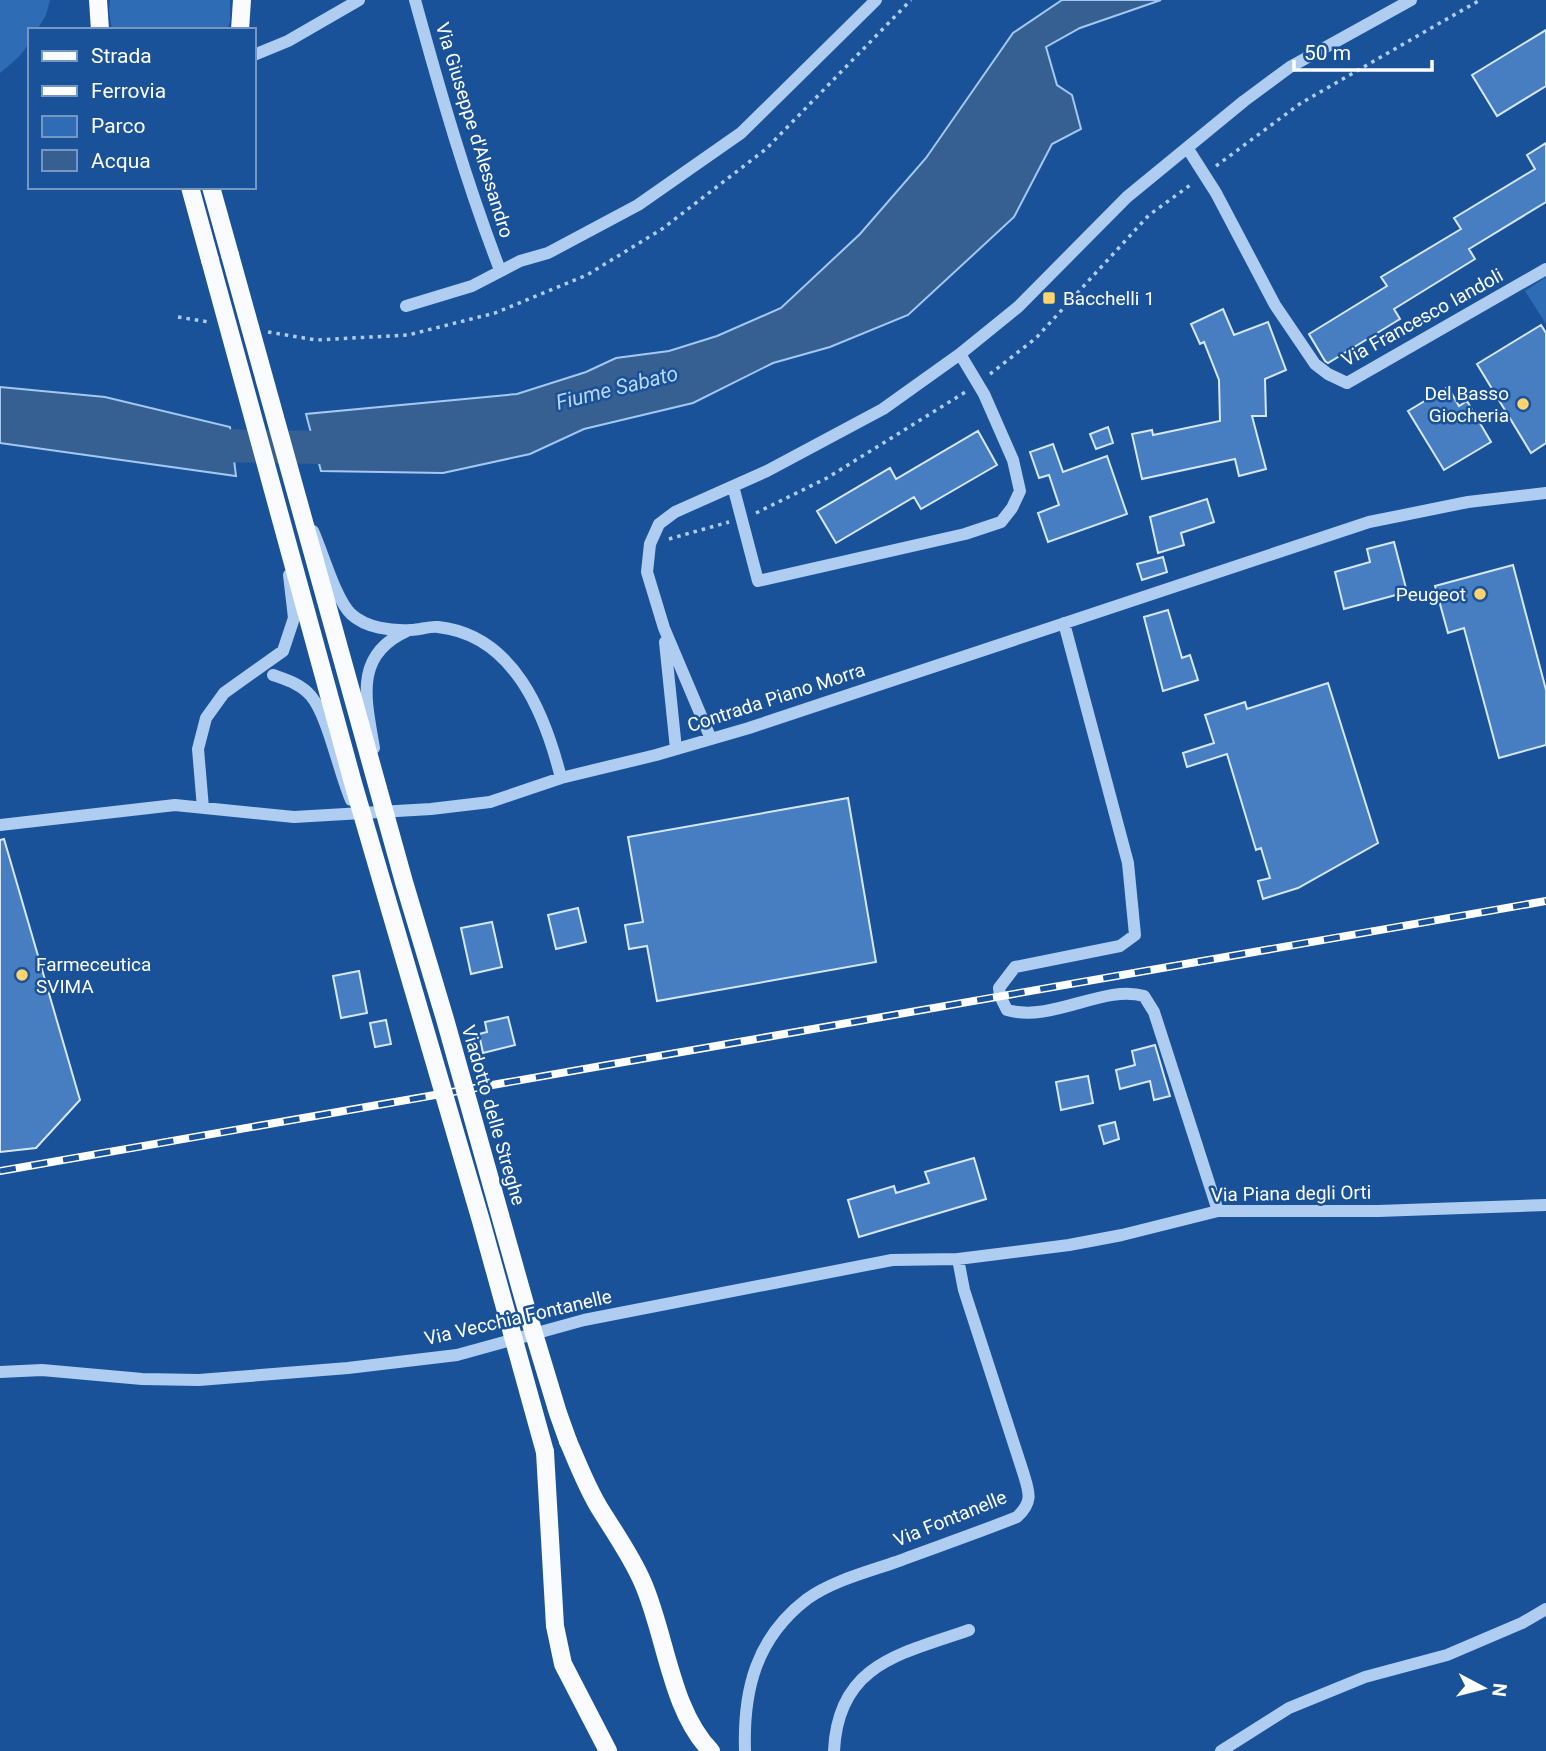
<svg xmlns="http://www.w3.org/2000/svg" width="1546" height="1751" font-family="Roboto,sans-serif">
<style>
.green{fill:#2e6cb6}
.water{fill:#365f92;stroke:#a2c8f3;stroke-width:2}
.lines{fill:none;stroke-linecap:round;stroke-linejoin:round}
.river{stroke:#365f92;stroke-width:33}
.building{fill:#477ec1;stroke:#d6e7fc;stroke-width:2}
.path{stroke:#afcdf1;stroke-width:3.5;stroke-dasharray:3.5 5;stroke-linecap:butt}
.minor{stroke:#afcdf1;stroke-width:12}
.major{stroke:#f9fbff;stroke-width:18}
.rail-casing{stroke:#fff;stroke-width:8}
.rail{stroke:#1a5299;stroke-width:5;stroke-dasharray:16;stroke-linecap:butt}
.minor-bridge{stroke:#afcdf1;stroke-width:12}
.major-bridge{stroke:#f9fbff;stroke-width:18}
.poi-dot{fill:#ffd46f;stroke:#1a5299;stroke-width:2.5}
.labels{text-anchor:middle;stroke-width:5;stroke-linejoin:round;paint-order:stroke}
.street-label{font-size:19px;fill:#fff;stroke:#1a5299}
.poi-label{font-size:19px;fill:#fff;stroke:#1a5299;text-anchor:start}
.water-label{font-size:21px;font-style:italic;fill:#bbd7f7;stroke:#1a5299}
</style>
<rect width="100%" height="100%" fill="#1a5299"/>
<path class="green" d="M0,0h50l-4,15 -9,15h-7c0,22 -14,29 -30,43z
M110,0h120v21l-3,9h-115l-3,-19z
M1546,277v47l-21,-33z"/>
<path class="water" d="M1062,0h99l-81,28 -34,19 11,38 15,10 9,34 -29,15 -38,73 -106,98 -78,32 -57,16 -80,40 -109,26 -54,25 -87,19 -122,-2 -15,-57 211,-20 69,-22 30,-14 53,-7 48,-15 64,-28 79,-74 66,-76 87,-125z
M0,387l105,10 125,30 6,49 -236,-33z"/>
<g class="lines">
<path class="river" d="M188,445l159,3 11,-3"/>
</g>
<path class="building" d="M1546,30v56l-49,30 -25,-41z
M1546,143v59l-77,47 6,10 -81,50 6,10 -72,44 -3,-2 -16,-27 78,-48 -6,-9 80,-48 -7,-11 81,-49 -8,-14z
M1223,309l11,26 34,-13 18,48 -21,9 1,37h-14l14,53 -27,7 -4,-17 -93,20 -10,-45 20,-4 1,5 67,-14 -1,-41 -15,-38 -4,2 -9,-20z
M1541,325l5,8v110l-15,10 -54,-89z
M1448,387l11,19 8,-5 24,41 -47,28 -36,-59z
M1108,427l5,16 -17,6 -6,-15z
M978,431l19,34 -76,44 -7,-12 -78,46 -19,-32 73,-43 6,11z
M1053,444l10,28 44,-16 20,58 -79,28 -10,-29 21,-8 -10,-30 -10,3 -9,-26z
M1207,499l7,23 -33,11 3,12 -26,8 -8,-36z
M1394,542l13,50 -63,17 -9,-37 35,-10 -3,-13z
M1163,557l4,15 -25,8 -5,-16z
M1513,565l33,125v55l-47,13 -35,-130 -16,5 -13,-47z
M1168,610l14,48 8,-3 8,25 -35,11 -19,-74z
M1328,683l50,160 -80,45 -35,11 -5,-18 12,-3 -9,-30 -5,2 -29,-96 -40,13 -4,-14 31,-10 -9,-28 40,-13 2,7z
M848,798l28,164 -219,39 -10,-55 -18,3 -4,-24 18,-3 -15,-85z
M4,839l76,261 -44,48 -36,4v-312z
M578,908l8,34 -30,7 -8,-34z
M492,922l10,45 -31,7 -10,-46z
M359,971l8,42 -26,5 -8,-42z
M508,1017l7,28 -32,8 -4,-19 8,-2 -2,-10z
M386,1020l5,24 -16,3 -5,-24z
M1155,1045l15,51 -16,4 -4,-19 -30,8 -4,-19 19,-5 -3,-14z
M1088,1076l5,27 -32,7 -5,-28z
M1115,1122l4,17 -15,5 -5,-18z
M974,1158l12,41 -127,38 -11,-37 46,-14 2,7 33,-10 -4,-11z"/>
<g class="lines">
<path class="path" d="M1216,166l85,-63 179,-103
M178,317l31,5
M268,332l48,8 92,-5 87,-22 92,-38 75,-46 104,-80 145,-149
M990,374l46,-36 113,-123 44,-32
M756,513l71,-35 140,-87
M669,539l60,-17"/>
<path class="minor" d="M415,0c25,91 51,182 85,270
M254,55l34,-14 71,-41
M1188,149l28,44 59,112 40,59 13,10 19,9 199,-114
M406,306l66,-20 48,-25 28,-8 90,-48 103,-72 135,-133
M733,486l25,95 207,-47 36,-12 11,-14 8,-17 -7,-31 -29,-66 -24,-40
M313,531c10,22 22,67 38,83 15,14 40,17 60,16 9,0 18,-4 27,-3 76,8 107,87 123,151
M1064,623l64,240 7,72 -15,11 -105,21 -16,21 1,8 7,14c45,13 97,-26 137,-14l10,16 64,199
M665,642l11,107
M711,739l-47,-111 -17,-56 3,-28 9,-20 16,-12 92,-41 116,-62 77,-55 58,-47 109,-110 117,-96 46,-34 121,-67
M374,748c-8,-48 -21,-93 33,-117
M203,808l-5,-59 8,-31 18,-25 59,-42 11,-33 -5,-43
M0,825l175,-20 119,12 137,-8 59,-7 71,-24 95,-23 93,-27 620,-206 99,-20 78,-9
M0,1372l42,-2 100,9 57,1 149,-12 109,-13 127,-35 308,-60 66,-1 111,-14 53,-10 96,-24h160l168,-6
M745,1751c-2,-61 11,-113 62,-152 25,-18 60,-27 89,-37 40,-15 81,-29 121,-45 17,-16 12,-25 6,-45l-59,-182 -6,-31
M834,1751c4,-87 66,-97 135,-121
M1221,1751l68,-43 76,-31 82,-22 75,-32 24,-14"/>
<path class="major" d="M98,0l2,30
M240,30l2,-30
M190,187l20,73
M211,187l19,68
M568,1441c10,23 19,47 32,68 15,24 32,48 43,74 23,53 28,128 68,168
M545,1452l10,174 8,38 45,87"/>
<g class="rail-casing">
<path id="rail" d="M0,1171l1546,-270"/>
</g>
<use href="#rail" class="rail"/>
<path class="minor-bridge" d="M273,675c14,5 28,9 38,21 17,20 28,77 40,104"/>
<path class="major-bridge" d="M230,255l174,627 41,137 80,285 33,109 10,28
M210,260l143,523 128,438 64,231"/>
</g>
<g class="poi-dot">
<rect x="1042" y="291" width="14" height="14" rx="3.5"/>
<circle cx="1523" cy="404" r="7"/>
<circle cx="1480" cy="594" r="7"/>
<circle cx="22" cy="975" r="7"/>
</g>
<g class="labels">
<g class="street-label">
<text transform="translate(475 130) rotate(73)" y="7">Via Giuseppe d'Alessandro</text>
<text transform="translate(1422 317) rotate(-29)" y="7">Via Francesco Iandoli</text>
<text transform="translate(776 697) rotate(-18)" y="7">Contrada Piano Morra</text>
<text transform="translate(494 1115) rotate(74)" y="7">Viadotto delle Streghe</text>
<text transform="translate(1291 1193) rotate(-1)" y="7">Via Piana degli Orti</text>
<text transform="translate(518 1317) rotate(-13)" y="7">Via Vecchia Fontanelle</text>
<text transform="translate(950 1518) rotate(-22)" y="7">Via Fontanelle</text>
</g>
<g class="poi-label">
<text x="1063" y="305">Bacchelli 1</text>
<text x="1509" y="400" text-anchor="end">Del Basso<tspan x="1509" dy="22">Giocheria</tspan></text>
<text x="1466" y="601" text-anchor="end">Peugeot</text>
<text x="36" y="971">Farmeceutica<tspan x="36" dy="22">SVIMA</tspan></text>
</g>
<g class="water-label">
<text transform="translate(617 388) rotate(-14)" y="7">Fiume Sabato</text>
</g>
</g>
<rect x="28" y="28" width="228" height="161" fill="#1a5299" stroke="#7697c2" stroke-width="2"/>
<rect x="42" y="51" width="35" height="10" fill="#f9fbff" stroke="#7697c2" stroke-width="2"/>
<text x="91" y="63" font-size="21" fill="#ffffff">Strada</text>
<rect x="42" y="86" width="35" height="10" fill="#ffffff" stroke="#7697c2" stroke-width="2"/>
<text x="91" y="98" font-size="21" fill="#ffffff">Ferrovia</text>
<rect x="42" y="116" width="35" height="21" fill="#2e6cb6" stroke="#7697c2" stroke-width="2"/>
<text x="91" y="133" font-size="21" fill="#ffffff">Parco</text>
<rect x="42" y="150" width="35" height="21" fill="#365f92" stroke="#7697c2" stroke-width="2"/>
<text x="91" y="168" font-size="21" fill="#ffffff">Acqua</text>
<g transform="translate(1483 1688) rotate(97)" stroke="#1a5299" stroke-width="5" paint-order="stroke">
<path d="M0-5L12 26L0 18L-12 26Z" fill="#ffffff"/>
<text y="-10" font-size="19" font-weight="bold" text-anchor="middle" fill="#ffffff">N</text>
</g>
<path d="M1294 60v10h138v-10" fill="none" stroke="#ffffff" stroke-width="3.5"/>
<text x="1304" y="60" font-size="21" fill="#ffffff" stroke="#1a5299" stroke-width="5" paint-order="stroke">50 m</text>
</svg>
